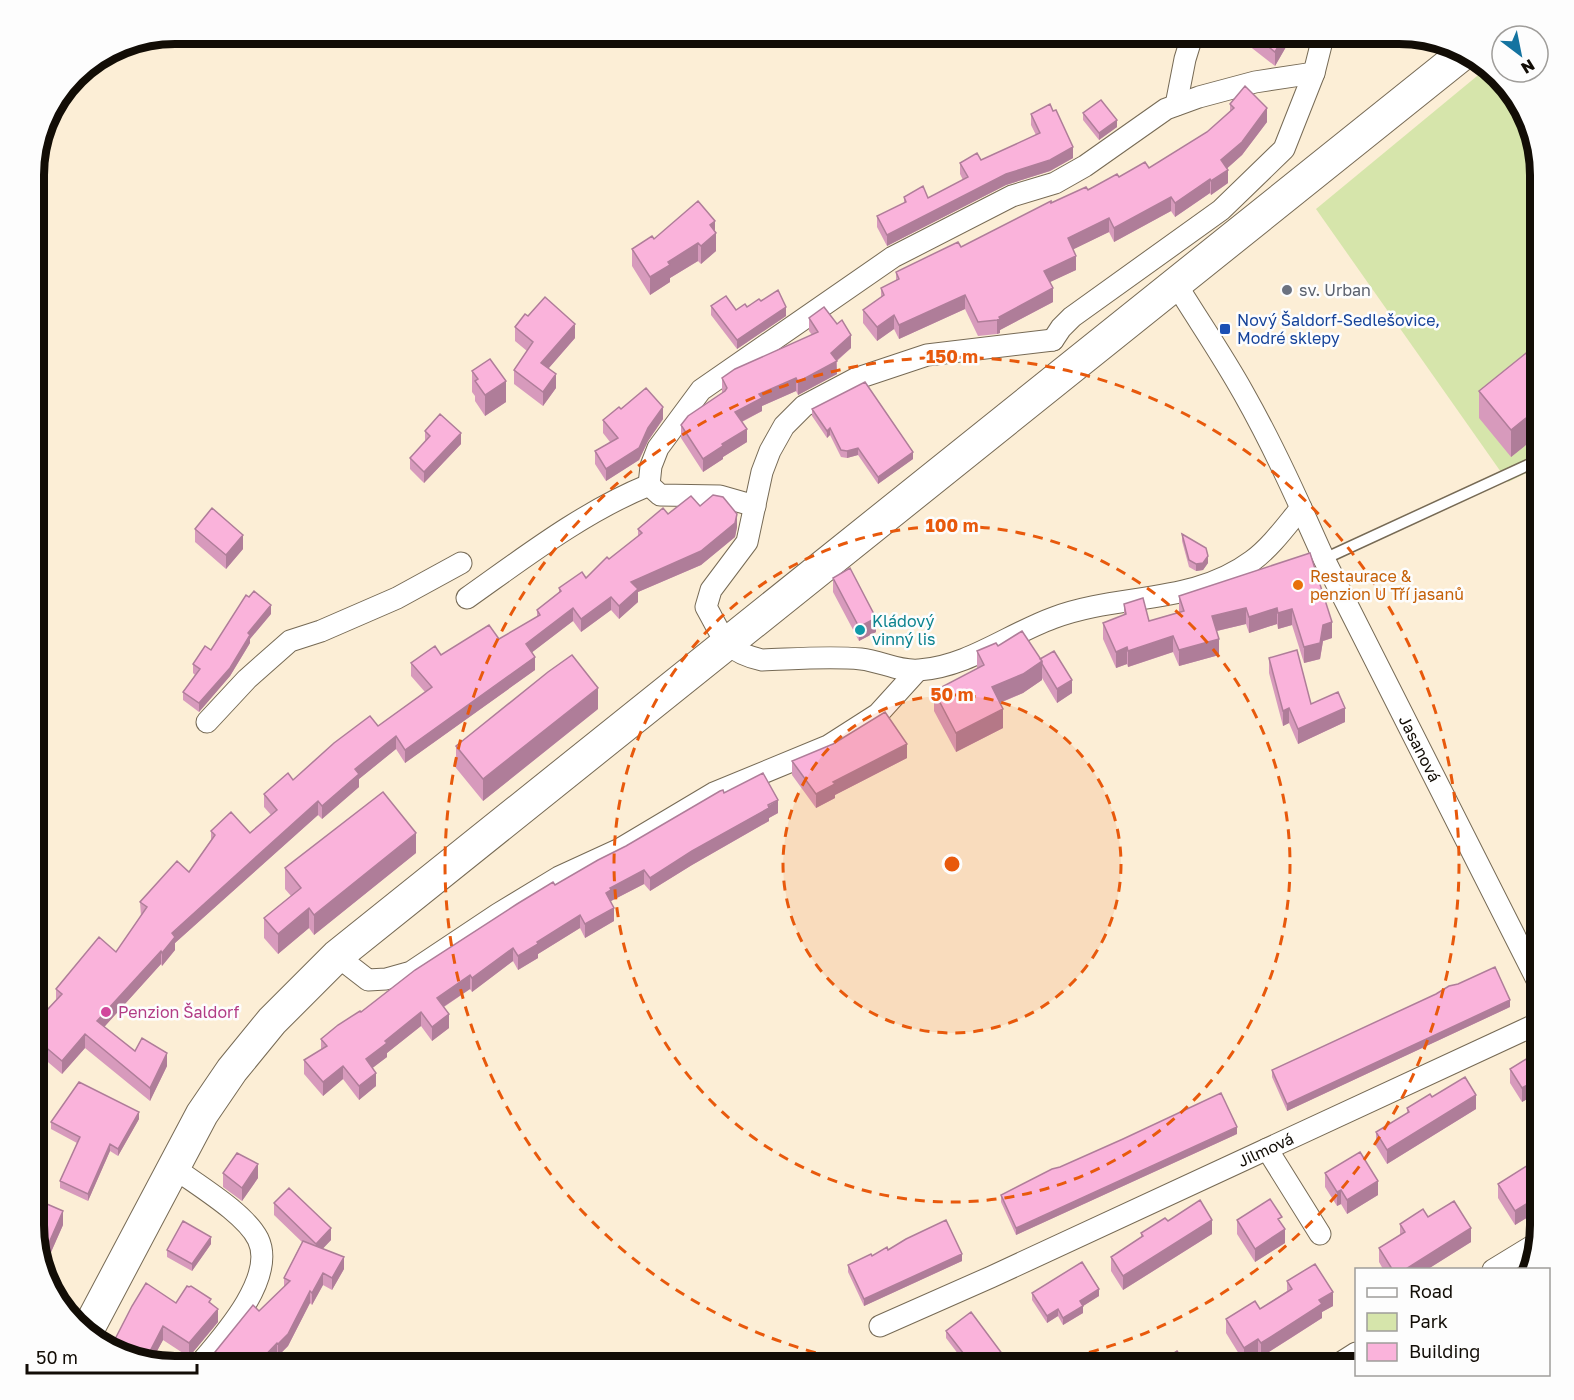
<svg xmlns="http://www.w3.org/2000/svg" width="1574" height="1400" font-family="'Golos Text',sans-serif">
<style>
.green{fill:#d6e5ab}
.lines{fill:none;stroke-linecap:round;stroke-linejoin:round}
.lane-casing{stroke:#766a55;stroke-width:13}
.street-casing{stroke:#766a55;stroke-width:23}
.secondary-casing{stroke:#766a55;stroke-width:34}
.lane{stroke:#fff;stroke-width:10}
.street{stroke:#fff;stroke-width:21}
.secondary{stroke:#fff;stroke-width:32}
.wall{fill:#d79abc}
.shaded-wall{fill:#af7d99}
.building{fill:#fab3db;stroke:#af7d99;stroke-width:1.5}
.ring{fill:none;stroke:#e8590c;stroke-width:3;stroke-dasharray:10 8}
.worship-dot{fill:#6b7280;stroke:#fdfdfd;stroke-width:2}
.transit-dot{fill:#1a4fb4;stroke:#fdfdfd;stroke-width:2}
.food-dot{fill:#e8710a;stroke:#fdfdfd;stroke-width:2}
.culture-dot{fill:#0f9aa8;stroke:#fdfdfd;stroke-width:2}
.hotel-dot{fill:#d1479c;stroke:#fdfdfd;stroke-width:2}
.labels{text-anchor:middle;stroke-width:5;stroke-linejoin:round;paint-order:stroke}
.worship-label{font-size:16px;fill:#5b616d;stroke:#fdfdfd;text-anchor:start}
.transit-label{font-size:16px;fill:#164399;stroke:#fdfdfd;text-anchor:start}
.food-label{font-size:16px;fill:#c56008;stroke:#fdfdfd;text-anchor:start}
.culture-label{font-size:16px;fill:#0d838f;stroke:#fdfdfd;text-anchor:start}
.street-label{font-size:16px;fill:#120d06;stroke:#fdfdfd}
.hotel-label{font-size:16px;fill:#b23c85;stroke:#fdfdfd;text-anchor:start}
.rim{fill:none;stroke:#120d06;stroke-width:8}
.centre{fill:#e8590c;stroke:#fdfdfd;stroke-width:3}
.ring-label{font-size:18px;text-anchor:middle;font-weight:bold;fill:#e8590c;stroke:#fdfdfd;stroke-width:5;stroke-linejoin:round;paint-order:stroke}
</style>
<rect width="100%" height="100%" fill="#fceed6"/>
<path class="green" d="M1488,67l11,7 31,46 11,55v291l-33,16 -192,-273z"/>
<g class="lines">
<g class="lane-casing">
<path id="lane" d="M1324,559l217,-100"/>
</g>
<g class="street-casing">
<g id="street">
<path d="M1176,105l9,-46 8,-26"/>
<path id="s1" d="M1176,284c22,36 47,72 68,110 30,53 55,109 80,165l217,429"/>
<path d="M1053,340l-126,15 -72,24 -51,27 -20,20 -14,25 -8,21 -15,70 -36,48 -5,17c17,30 19,45 56,53 32,-1 67,-4 99,-1 20,2 38,13 58,11 48,-3 90,-36 134,-52 66,-25 140,-13 199,-57 19,-14 34,-35 49,-53"/>
<path d="M1053,340l8,-12 11,-11 149,-107 63,-61 30,-76 10,-40"/>
<path d="M755,506l-35,-10 -60,-1 -11,-10 2,-19 7,-18 43,-58 192,-133 119,-61 43,-13 30,-17 81,-57 33,-12 56,-15 59,-9"/>
<path d="M467,598c58,-41 116,-86 182,-113"/>
<path d="M207,722l40,-43 43,-38 31,-10 76,-33 64,-35"/>
<path d="M337,956l31,24 18,-1 25,-7 87,-58 61,-37 61,-28 94,-56 114,-47 50,-32 39,-43"/>
<path d="M1267,1149l53,85"/>
<path d="M173,1167c24,18 72,46 85,72 19,39 -37,100 -61,128"/>
<path d="M1493,1270l46,-28"/>
<path id="s2" d="M880,1326l111,-49 550,-255"/>
<path d="M1334,1367l22,-14"/>
</g>
</g>
<g class="secondary-casing">
<path id="secondary" d="M86,1333l116,-219 30,-44 40,-49 65,-65 1128,-904"/>
</g>
<use href="#lane" class="lane"/>
<use href="#street" class="street"/>
<use href="#secondary" class="secondary"/>
</g>
<path class="wall" d="M1248,33h46l-19,33 -27,-21z
M1230,104l37,18 -25,33 -15,13 1,15 -17,12 -1,-2 -35,24 -4,-6 -57,31 -5,-10 -36,17 3,21 -27,12 4,20 -53,28v3l-3,1 -19,2 -13,-27 -66,30 -5,-10 -17,12 -14,-18v-13l18,-13v-9l15,-7v-9l65,-25 90,-44 68,-26 30,-9 58,-36 23,-21z
M1083,113l34,14 -18,13 -16,-20z
M1031,114l42,44 -23,13 -44,14 -119,61 -10,-19v-11l27,-13v-6l24,1 35,-18 -3,-6v-11l21,-3 55,-25 -5,-10z
M715,231l1,20 -15,13 -3,-3 -28,17v4l-20,13 -18,-29v-17l22,-10z
M761,301l25,15 -49,33 -26,-34v-9l25,4z
M528,316l47,22 -27,31 8,19 -13,18 -29,-22v-14l13,-19 -12,-10v-14z
M809,318l42,30 -14,13v13l-39,21 -2,-4 -34,15v5l-20,11 5,20 -24,15v2l-20,13 -22,-34v-13l41,-32v-15l90,-43 -3,-4z
M1541,341v92l-30,24 -32,-39v-27z
M472,371l34,31 -21,14 -10,-15v-5l-3,-4z
M621,409l42,10 -15,22 -9,19 -33,21 -11,-17v-13l15,-9 -7,-9v-13z
M812,409l101,50 -35,25 -20,-29 -11,3 -6,-1 -11,-22 -3,3 -15,-22z
M425,431l36,13 -37,39 -14,-14v-11l15,-16z
M700,506l37,21 -2,10 -34,28 -63,27v10l-19,17 -8,-9 -30,22 -8,-11 -41,31 3,18 -130,93 -9,-14 -37,30v8l-37,32 -4,-4 -143,128v7l-13,16 -1,-2 -57,63 31,24 32,15 -17,35 -65,-53 -23,26 -20,-17 -9,13v-45l23,-25v-11l60,-37 25,-36 -1,-14 49,-30 22,-32v-9l39,2 21,-18 -7,-8v-13l29,-14 85,-54 47,-34 -14,-16v-13l88,-24 38,-22v-7l22,-18v-4l27,-10 52,-42v-7l30,-15z
M195,529l48,20 -17,20 -31,-27z
M1182,534l26,29 -5,7 -7,1 -7,-4 -7,-26z
M1310,553l22,85 -9,3 -3,18 -16,4 -12,-38 -14,4 -1,-5 -28,9 -3,-9 -29,7 2,24 -40,11 -6,-14 -45,15 -1,-3 -11,4 -13,-29v-16l21,-8v-11l25,17 30,-9v-16z
M833,578l43,54 -17,9 -26,-49z
M271,614l-21,25v4l-20,33 -31,36 -16,-12v-8l12,-17 -2,-2v-9z
M998,646l42,13 32,34 -15,10 -15,-25v2l-19,13 -23,10 3,25 -47,24 -22,-41v-20l43,-22v-18z
M1269,658l42,46 34,18 -47,22 -9,-21 -6,3 -14,-53z
M598,709l-115,92 -27,-33v-22z
M907,758l-72,37v3l-19,10 -24,-33v-14z
M724,793l54,20 -9,5v3l-77,44 -42,26 -6,-7 -33,17 3,20 -29,17 -5,-10 -42,26v4l-20,12 -5,-9 -41,31 -2,-3 -26,18 5,21 -17,13 -11,-15 -34,27v4l-15,11 4,18 -17,14 -16,-21 -20,17 -19,-22v-14l17,-10v-11l40,-27 194,-127z
M416,853l-102,82 -5,-7 -31,26 -14,-16v-20l27,-22 -6,-7v-21z
M1510,1007l-223,104 -15,-34v-7z
M1541,1050v54l-6,4 -6,-10 -7,4 -12,-19v-14z
M1432,1097l44,12 -89,55 -11,-18v-14l31,-19v-5z
M139,1119l-21,37 -8,-5 -22,50 -28,-13v-7l17,-38 -26,-14v-7z
M1237,1134l-221,101 -15,-33v-7z
M1541,1157v52l-26,16 -17,-27v-14z
M223,1173l35,5 -16,23 -19,-14z
M1325,1173l53,22 -31,19 -6,-10 -4,2 -12,-19z
M274,1203l57,37 -9,9 22,20 -12,21 -9,-5 -11,20 -2,-2 -22,43 -10,10 -1,-1 -12,12h-58v-5l77,-75v-9l18,-36 -28,-27z
M1428,1217l43,25 -43,27h-45l-4,-7v-14l21,-13v-11z
M1237,1220l45,4 3,19 -30,19 -18,-28z
M1168,1221l44,13 -89,56 -12,-19v-14l30,-20v-4z
M63,1225l-19,43 -2,-1 -9,-33z
M211,1244l-19,27 -25,-14v-7z
M888,1250l74,11 -98,45 -16,-34v-7z
M1287,1281l46,25 -11,6v6l-31,20 -30,19 -3,-4 -14,9 -18,-29v-14l34,-10 27,-18z
M1032,1293l67,3 -16,10v7l-20,12 -5,-9 -11,7 -15,-23z
M176,1303h35l7,19 -29,35 -26,-17 -12,22 -31,-6z
M946,1331l66,36h-44l-22,-29z"/>
<path class="shaded-wall" d="M1286,33h8l-19,33v-14z
M1267,108v14l-25,33 -21,19v-14z
M1117,120v7l-18,13v-7z
M1073,147v11l-23,13 -44,14 -119,61v-11l119,-61z
M1228,170v13l-17,12v-14z
M1210,179v14l-35,24v-14z
M1171,197v14l-57,31v-14z
M1109,218v14l-41,20v-14z
M715,221v13l1,-1v18l-15,13v-18l9,-21z
M698,243v18l-28,17v4l-20,13v-18l18,-15z
M1076,256v14l-32,15v-14z
M1053,288v14l-53,28v3l-3,1v-14l2,-3z
M965,295v14l-66,30v-14z
M786,307v9l-49,33v-9z
M894,315v14l-17,12v-14z
M575,324v14l-34,39v-14z
M851,335v13l-15,13 1,13 -39,21v-13z
M556,374v14l-13,18v-14z
M796,378v13l-34,15v5l-27,14v-13l24,-18z
M506,381v21l-21,14v-21z
M1541,406v27l-30,24v-27z
M663,407v12l-15,22 -9,19 -33,21v-12l42,-41z
M830,428v7l-3,3v-7z
M747,429v13l-24,15v2l-20,13v-13l19,-15z
M461,433v11l-37,39v-11z
M858,448v7l-11,3v-7z
M913,452v7l-35,25v-7z
M737,514v13l-2,10 -34,28 -63,27v10l-19,17v-13l12,-24z
M243,535v14l-17,20v-14z
M1208,556v7l-5,7 -7,1v-7z
M611,597v13l-30,22v-13z
M271,605v9l-21,25v4l-20,33 -31,36v-9l49,-70z
M573,608v13l-47,36v-13z
M1246,608v16l-34,8v-16z
M1277,608v16l-28,9v-16z
M1292,609v16l-14,4v-16z
M876,618v14l-17,9v-14z
M1332,622v16l-9,3 -3,18 -16,4v-16l19,-22z
M1173,636v16l-45,15v-16z
M1219,639v16l-40,11v-16z
M1127,647v17l-11,4v-16z
M535,657v13l-130,93v-13z
M1042,661v19l-19,13 -31,13v-19z
M1072,680v13l-15,10v-14z
M598,688v21l-115,92v-22z
M1289,708v15l-6,3v-15z
M1345,708v14l-47,22v-15z
M1003,709v19l-47,24v-19z
M396,736v13l-37,30v8l-37,32v-13l33,-37z
M907,744v14l-72,37v3l-19,10v-14l17,-12z
M778,800v13l-9,5v3l-77,44 -42,26v-13l42,-27z
M318,801v14l-143,128v7l-13,16v-13l10,-20z
M416,833v20l-102,82v-20z
M644,870v14l-33,17v3l-5,-11 4,-5z
M309,908v20l-31,26v-20z
M614,908v13l-29,17v-14z
M580,915v13l-42,26v4l-20,12v-14l19,-14z
M513,948v13l-41,31v-14z
M161,951v13l-64,71v-14z
M470,975v14l-33,22v-13z
M1510,1000v7l-223,104v-7z
M421,1012v14l-34,27v4l-21,16v-14l19,-18z
M449,1014v14l-17,13v-14z
M85,1034v14l-23,26v-13z
M42,1044v13l-9,13v-13z
M167,1053v13l-17,35v-13z
M343,1066v13l-20,17v-14z
M376,1073v13l-17,14v-14z
M1529,1084v14l-7,4v-14z
M1541,1091v13l-6,4v-14z
M1476,1095v14l-89,55v-14z
M139,1112v7l-21,37v-7z
M1237,1127v7l-221,101v-7z
M110,1144v7l-22,50v-7z
M258,1164v14l-16,23v-13z
M1378,1181v14l-31,19v-14z
M1341,1190v14l-4,2v-14z
M1541,1195v14l-26,16v-14z
M63,1211v14l-19,43v-14z
M1212,1220v14l-89,56v-14z
M331,1228v12l-15,16v-12z
M1471,1228v14l-43,27h-22z
M1285,1229v14l-30,19v-13z
M211,1237v7l-19,27v-7z
M962,1254v7l-98,45v-7z
M344,1257v12l-12,21v-12z
M323,1273v12l-11,20v-12z
M1099,1289v7l-19,12v-7z
M310,1291v12l-22,43 -10,10v-12z
M1333,1292v14l-11,6v6l-61,39v-14l58,-43z
M1083,1306v7l-20,12v-7z
M218,1309v13l-29,35v-14z
M1058,1309v7l-11,7v-7z
M163,1326v14l-12,22 -6,-1z
M1258,1339v14l-14,9v-14z
M277,1343v12l-12,12h-11z"/>
<path class="building" d="M1251,33h35l-11,19z
M1245,86l22,22 -25,34 -21,18 7,10 -17,11 -1,-2 -35,24 -4,-6 -57,31 -5,-10 -41,20 8,18 -32,15 9,17 -54,29 1,2 -3,1 -19,2 -13,-27 -66,30 -5,-10 -17,12 -14,-17 21,-15 -3,-7 18,-9 -3,-7 62,-30 3,5 90,-46v2l35,-16 2,3 29,-16 2,3 26,-15 4,6 58,-36 27,-24 -4,-4z
M1101,100l16,20 -18,13 -16,-20z
M1050,104l3,7 3,-1 17,37 -23,13 -44,14 -119,61 -10,-19 29,-14 -2,-5 19,-11 5,12 40,-21 -8,-14 17,-10 4,7 59,-27 -9,-19z
M698,201l17,20 -5,4 6,8 -15,13 -3,-3 -30,19 2,3 -20,12 -18,-28 20,-13 2,3z
M778,290l8,17 -49,33 -26,-34 15,-10 10,14 9,-6 2,3 12,-8 2,2z
M545,297l30,27 -34,39 15,11 -13,18 -29,-22 19,-28 -18,-15 10,-13 3,2z
M824,307l13,17 5,-4 9,15 -20,18 6,8 -39,21 -2,-4 -37,16 3,4 -27,14 12,17 -25,15 1,2 -20,13 -22,-34 7,-9 37,-25 2,-3 -5,-10 13,-9 83,-37 -9,-14z
M1541,341v65l-30,24 -32,-39z
M490,359l16,22 -21,14 -10,-14 3,-2 -6,-8z
M865,382l48,70 -35,25 -20,-29 -11,3 -6,-1 -11,-22 -3,3 -15,-22z
M646,388l17,19 -15,21 -9,20 -33,21 -11,-18 23,-13 -15,-18 16,-13 2,2z
M440,414l21,19 -37,39 -14,-14 20,-22 -5,-5z
M713,495l10,2 14,17 -2,9 -34,28 -70,31 7,7 -19,17 -8,-9 -30,22 -8,-11 -47,36 9,13 -130,93 -9,-14 -41,33 4,5 -37,32 -4,-5 -146,132 3,4 -13,16 -1,-2 -64,70 38,30 7,-13 25,15 -17,35 -65,-54 -23,27 -20,-17 -9,13v-32l29,-31 -6,-5 43,-52 17,15 31,-45 -7,-5 37,-41 12,11 26,-37 -4,-4 20,-19 19,21 27,-23 -13,-16 24,-21 5,7 41,-37 36,-27 8,10 54,-39 -21,-24 24,-17 6,9 48,-30 10,14 41,-24 -3,-5 24,-19 -2,-3 23,-16 4,6 21,-21 2,2 33,-26 -4,-4 25,-21 5,6 23,-18 9,10z
M212,508l31,27 -17,20 -31,-26z
M1182,534l24,14 2,8 -5,7 -7,1 -7,-4z
M1310,553l22,69 -9,3 -3,18 -16,4 -12,-38 -14,4 -1,-5 -28,9 -3,-9 -34,8 7,23 -40,11 -6,-14 -45,15 -1,-4 -11,5 -13,-29 23,-9 -2,-10 19,-6 6,23 35,-10 -5,-15z
M850,568l26,50 -17,9 -26,-49z
M254,591l17,14 -23,28 2,2 -20,33 -31,35 -16,-11 17,-23 -7,-5 12,-18 6,4 35,-55 3,2z
M1022,631l20,30 -19,13 -31,13 11,22 -47,24 -22,-42 50,-26 -7,-14 19,-8 2,3z
M1297,650l14,54 27,-12 7,16 -47,21 -9,-21 -6,3 -14,-53z
M1054,651l18,29 -15,9 -15,-25v-3l-2,-2z
M572,655l26,33 -115,91 -27,-33 92,-74z
M885,712l22,32 -74,38 2,2 -19,10 -24,-33 41,-17z
M763,773l15,27 -10,5 1,3 -77,43 -42,27 -6,-8 -34,18 1,2 -5,3 8,15 -29,16 -5,-9 -43,27 1,2 -20,12 -5,-8 -41,30 -2,-3 -33,23 12,16 -17,13 -11,-15 -36,29 2,2 -21,16 10,14 -17,13 -16,-20 -20,16 -19,-22 23,-14 -6,-7 17,-14 22,-14 1,1 54,-42 102,-66 36,-22 2,3 43,-25 28,-14 94,-55 3,-1 1,3z
M383,792l33,41 -102,82 -5,-7 -31,26 -14,-16 37,-30 -16,-20z
M1495,967l15,33 -223,104 -15,-34 164,-76 13,-8 9,-2z
M1541,1050v41l-6,3 -6,-10 -7,4 -12,-19z
M1465,1077l11,18 -89,55 -11,-18 33,-20 -2,-4 23,-14 2,3z
M79,1082l60,30 -21,37 -8,-5 -22,50 -28,-13 20,-44 -29,-15z
M1221,1093l16,34 -221,101 -15,-33 51,-26 8,-2 63,-28z
M1360,1152l18,29 -31,19 -6,-10 -4,2 -12,-19z
M237,1153l21,11 -16,24 -19,-15z
M1541,1157v38l-26,16 -17,-27z
M289,1188l42,40 -15,16 -42,-41z
M33,1198l30,13 -19,43 -6,-2 -5,-18z
M1270,1199l12,18 -4,2 7,10 -30,20 -18,-29z
M1200,1200l12,20 -89,56 -12,-19 32,-21 -2,-3 24,-15 3,3z
M1454,1201l17,27 -65,41h-14l-13,-21 26,-16 -5,-8 23,-15 5,8z
M946,1220l16,34 -98,45 -16,-34 23,-11 1,2 15,-9 1,3 18,-11z
M183,1221l28,16 -19,27 -25,-14z
M303,1241l41,16 -12,21 -9,-5 -11,20 -2,-2 -22,43 -10,10 -1,-1 -23,24h-41l-6,-5 46,-57 6,6 31,-30 -6,-3z
M1082,1262l17,27 -19,12 3,5 -20,12 -5,-9 -11,7 -15,-23z
M1315,1264l18,28 -14,8 3,4 -31,20 -30,19 -3,-4 -14,9 -18,-29 29,-18 5,8 32,-20 -5,-8z
M146,1283l30,20 11,-17 2,1 2,-1 20,13 -2,3 9,7 -29,34 -26,-17 -18,35 -25,-5 -10,-7 22,-43z
M971,1312l41,55h-38l-28,-36z
M1177,1351l11,16h-29l-2,-3z
M1199,1361l4,6h-14z"/>
<circle cx="952" cy="864" r="169" fill="#e8590c" fill-opacity=".12"/>
<g class="ring">
<circle cx="952" cy="864" r="169"/>
<circle cx="952" cy="864" r="338"/>
<path d="M886 1367A507 507 0 1 1 1018 1367"/>
</g>
<circle class="worship-dot" cx="1287" cy="290" r="6"/>
<rect class="transit-dot" x="1219" y="323" width="12" height="12" rx="3"/>
<circle class="food-dot" cx="1298" cy="585" r="6"/>
<circle class="culture-dot" cx="860" cy="630" r="6"/>
<circle class="hotel-dot" cx="106" cy="1012" r="6"/>
<g class="labels">
<g class="worship-label">
<text x="1299" y="296">sv. Urban</text>
</g>
<g class="transit-label">
<text x="1237" y="326">Nový Šaldorf-Sedlešovice,<tspan x="1237" dy="18">Modré sklepy</tspan></text>
</g>
<g class="food-label">
<text x="1310" y="582">Restaurace &amp;<tspan x="1310" dy="18">penzion U Tří jasanů</tspan></text>
</g>
<g class="culture-label">
<text x="872" y="627">Kládový<tspan x="872" dy="18">vinný lis</tspan></text>
</g>
<g class="street-label">
<text dy="6" stroke="none"><textPath href="#s1" startOffset="525">Jasanová</textPath></text>
<text dy="6" stroke="none"><textPath href="#s2" startOffset="424">Jilmová</textPath></text>
</g>
<g class="hotel-label">
<text x="118" y="1018">Penzion Šaldorf</text>
</g>
</g>
<path d="M0 0H1574V1400H0ZM175 44H1399A131 131 0 0 1 1530 175V1225A131 131 0 0 1 1399 1356H175A131 131 0 0 1 44 1225V175A131 131 0 0 1 175 44Z" fill="#fdfdfd" fill-rule="evenodd"/>
<path class="rim" d="M175 44H1399A131 131 0 0 1 1530 175V1225A131 131 0 0 1 1399 1356H175A131 131 0 0 1 44 1225V175A131 131 0 0 1 175 44Z"/>
<circle cx="952" cy="864" r="9" class="centre"/>
<g class="ring-label">
<text x="952" y="363">150 m</text>
<text x="952" y="532">100 m</text>
<text x="952" y="701">50 m</text>
</g>
<rect x="1355" y="1268" width="195" height="108" fill="#fdfdfd" stroke="#9f9d9a" stroke-width="1.5"/>
<rect x="1367" y="1288" width="30" height="9" fill="#ffffff" stroke="#9f9d9a" stroke-width="1.5"/>
<text x="1409" y="1298" font-size="18" fill="#120d06">Road</text>
<rect x="1367" y="1313" width="30" height="18" fill="#d6e5ab" stroke="#9f9d9a" stroke-width="1.5"/>
<text x="1409" y="1328" font-size="18" fill="#120d06">Park</text>
<rect x="1367" y="1343" width="30" height="18" fill="#fab3db" stroke="#9f9d9a" stroke-width="1.5"/>
<text x="1409" y="1358" font-size="18" fill="#120d06">Building</text>
<g transform="translate(1520 54) rotate(148)"><circle r="28" fill="#fdfdfd" stroke="#9f9d9a" stroke-width="1.5"/>
<path d="M0-4.5L10 22L0 15L-10 22Z" fill="#1473a0"/>
<text y="-9" font-size="16" font-weight="bold" text-anchor="middle" fill="#120d06">N</text>
</g>
<path d="M27 1364v9h170v-9" fill="none" stroke="#120d06" stroke-width="3"/>
<text x="36" y="1364" font-size="18" fill="#120d06" stroke="#fdfdfd" stroke-width="4.5" paint-order="stroke">50 m</text>
</svg>
